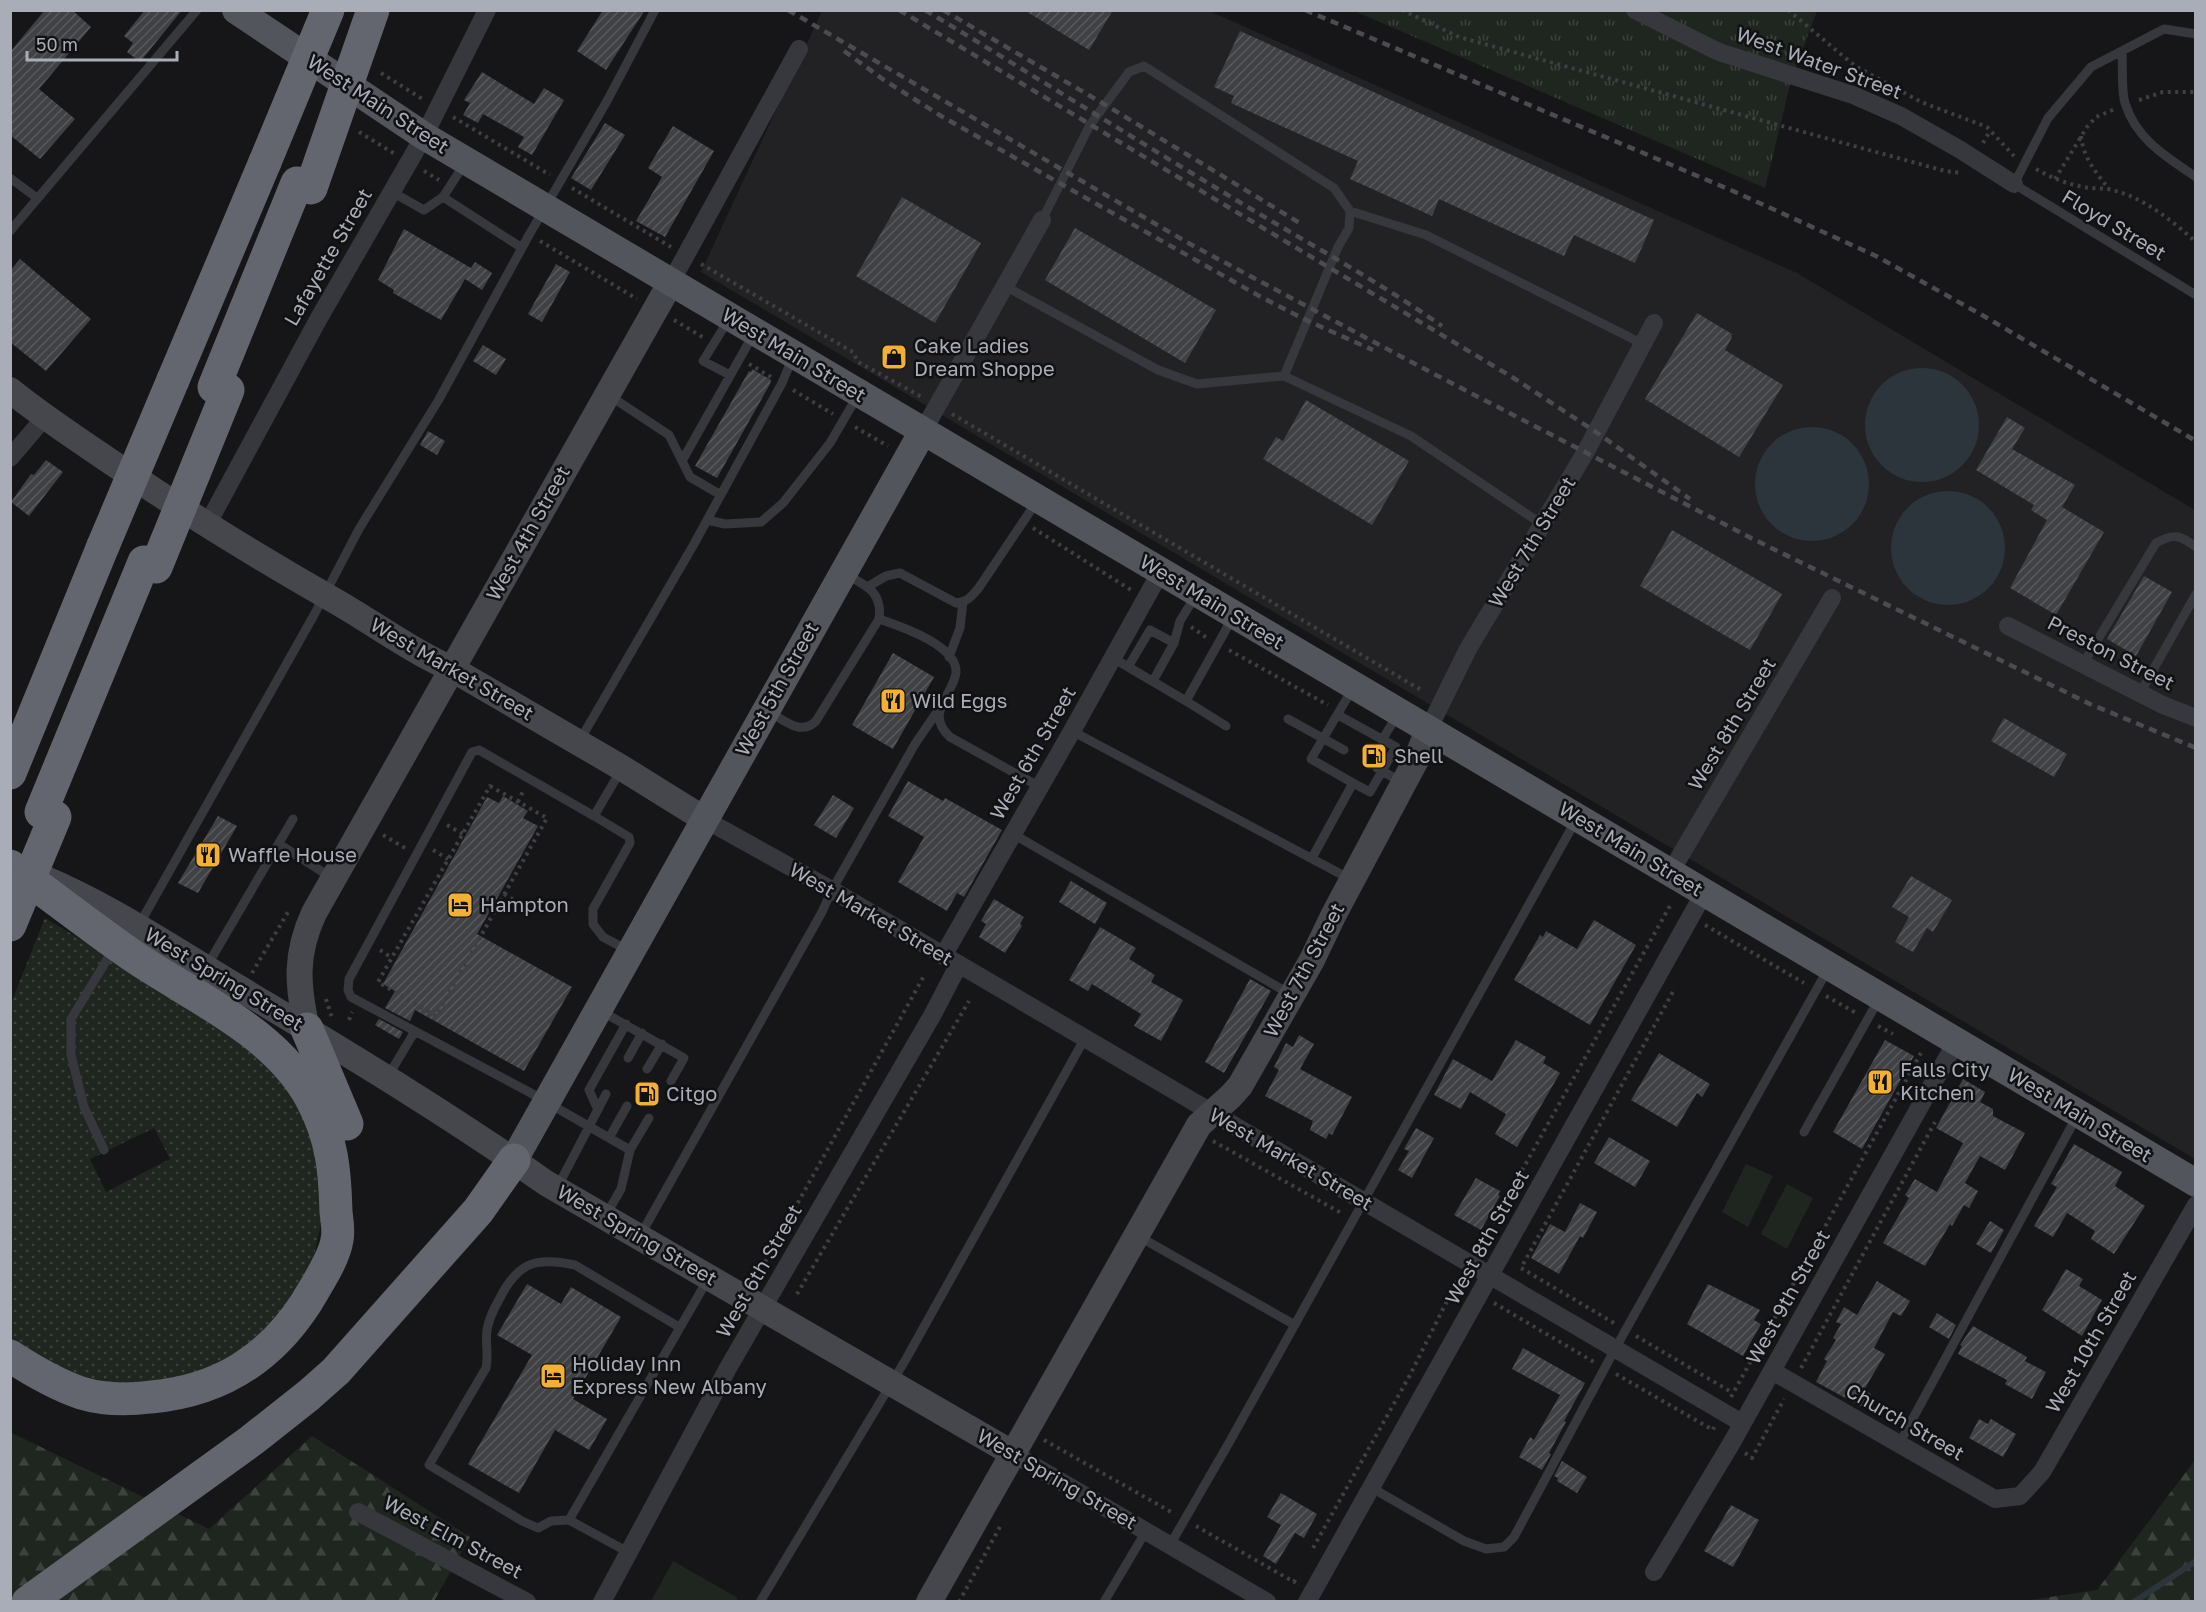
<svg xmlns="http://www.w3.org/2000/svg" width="2206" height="1612" font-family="'Golos Text',sans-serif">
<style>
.built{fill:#222225}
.grass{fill:url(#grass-dots);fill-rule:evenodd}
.forest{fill:url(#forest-firs)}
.park{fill:url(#park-tufts)}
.pitch{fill:#1e261f}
.water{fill:#2c353c}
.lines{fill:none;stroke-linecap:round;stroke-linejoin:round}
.stream{stroke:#2c353c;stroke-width:6}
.building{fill:url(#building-hatch)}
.path{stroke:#3d3f44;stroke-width:4;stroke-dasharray:3 4.5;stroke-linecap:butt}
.lane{stroke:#37383d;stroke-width:9}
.street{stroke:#37383d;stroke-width:18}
.secondary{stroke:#45474d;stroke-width:26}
.primary{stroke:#53555c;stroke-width:28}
.highway{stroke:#63666e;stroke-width:33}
.rail{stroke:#4a4c52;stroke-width:4.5;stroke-dasharray:8 6;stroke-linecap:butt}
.highway-bridge{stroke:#63666e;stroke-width:33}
.labels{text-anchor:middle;stroke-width:5;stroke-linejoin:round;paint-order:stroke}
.street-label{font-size:20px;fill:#a8adb8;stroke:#111113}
.poi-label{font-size:20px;fill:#a8adb8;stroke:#111113;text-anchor:start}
</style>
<defs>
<pattern id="grass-dots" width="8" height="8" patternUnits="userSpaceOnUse" patternTransform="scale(1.5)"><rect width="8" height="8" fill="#1e261f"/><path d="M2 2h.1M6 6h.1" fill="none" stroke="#3c433d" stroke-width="1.8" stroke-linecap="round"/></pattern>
<pattern id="forest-firs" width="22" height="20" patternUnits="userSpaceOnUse" patternTransform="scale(1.5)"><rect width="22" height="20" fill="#1e261f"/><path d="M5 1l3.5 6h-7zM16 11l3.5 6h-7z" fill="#3c433d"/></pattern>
<pattern id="park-tufts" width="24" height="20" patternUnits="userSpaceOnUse" patternTransform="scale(1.5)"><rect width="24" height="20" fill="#1e261f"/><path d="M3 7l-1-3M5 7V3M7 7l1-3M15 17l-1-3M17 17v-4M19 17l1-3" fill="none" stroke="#3c433d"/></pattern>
<pattern id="building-hatch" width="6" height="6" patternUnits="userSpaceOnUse" patternTransform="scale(1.5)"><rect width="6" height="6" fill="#404145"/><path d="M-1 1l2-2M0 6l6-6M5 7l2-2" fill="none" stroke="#595a5e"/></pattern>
</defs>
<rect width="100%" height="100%" fill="#161618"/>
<path class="built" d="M1207,10l590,263 398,237v649l-1494,-887 121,-261z"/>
<path class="grass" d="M45,918l88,53 82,53 60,46 24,34 16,39 7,76 -9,41 -19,38 -27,33 -35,28 -35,16 -82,10 -41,-8 -63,-37v-337zM154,1128l16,31 -64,33 -16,-33z"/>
<path class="forest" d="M10,1432l199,97 103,-93 158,101 -36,64h-423z
M2195,1460v141h-171l73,-11z"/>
<path class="park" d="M1354,11h463l-25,66 -27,111z"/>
<path class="pitch" d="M1746,1164l27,12 -25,51 -26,-15z
M1787,1184l26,14 -26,51 -26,-15z
M673,1561l65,37 -2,3h-85z"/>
<path class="water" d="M1865 425a57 57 0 1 1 114 0a57 57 0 1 1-114 0Z
M1755 484a57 57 0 1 1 114 0a57 57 0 1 1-114 0Z
M1891 548a57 57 0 1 1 114 0a57 57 0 1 1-114 0Z"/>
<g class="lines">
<path class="stream" d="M2134,1602l62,-41"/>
</g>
<path class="building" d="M45,10h27l19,17 -52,62 36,30 -35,40 -30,-24v-83z
M145,10h37l-42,52 -13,-10 6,-9 -9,-7z
M603,10h42l-39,60 -29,-19z
M1024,10h89l-24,40z
M1240,31l414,189 -19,43 -61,-28 -10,21 -125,-57 -7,17 -82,-37 8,-18 -127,-58 3,-7 -20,-9z
M482,72l52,32 10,-16 20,12 -32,55 -14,-8 6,-10 -41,-23 -5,9 -15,-8 7,-12 -6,-3z
M605,123l20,12 -34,55 -20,-12z
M673,126l41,25 -49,86 -29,-16 26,-44 -14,-9z
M902,197l79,46 -46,80 -79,-47z
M1075,228l141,82 -31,53 -140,-83z
M404,229l67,39 4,-6 17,11 -10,17 -17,-11 -24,41 -48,-27 1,-3 -16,-10z
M20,259l71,60 -45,52 -36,-29v-71z
M556,264l14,8 -28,50 -14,-8z
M1697,313l35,21 -1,2 1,1 -7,13 58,35 -44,72 -94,-58z
M483,345l23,14 -10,16 -23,-14z
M752,369l19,11 -1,4 -53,94 -22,-12 54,-95 2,1z
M1306,400l103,61 -37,64 -109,-66 13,-22 7,4z
M2007,417l18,11 -13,21 63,36 -13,22 42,25 -48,83 -46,-27 37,-68 -16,-10 3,-5 -58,-35z
M428,431l17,10 -8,14 -17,-10z
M46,460l17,12 -34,44 -18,-14 20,-28 3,1z
M1672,530l110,64 -32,56 -110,-64z
M2144,576l28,16 -36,64 -29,-17z
M893,653l41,24 -41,72 -41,-24z
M2004,718l63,36 -13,23 -63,-36z
M908,781l35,20 2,-3 57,32 -38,67 -7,-4 -10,18 -49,-29 26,-45 -36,-21z
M833,795l21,13 -18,30 -22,-13z
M503,796l25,15 -5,7 15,8 -61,108 95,53 -48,84 -109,-61 -5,11 -25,-13 10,-17 -12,-7 104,-187 12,6z
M218,816l19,10 -39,67 -20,-10z
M1911,876l41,24 -19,32 -6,-4 -14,24 -18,-10 14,-25 -17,-10z
M1071,881l36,22 -12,21 -36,-22z
M994,899l30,18 -4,7 2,2 -17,27 -26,-16 7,-13 -5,-3z
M1594,920l42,25 -46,80 -76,-45 26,-45 3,2 3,-6 31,18z
M1100,927l36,21 -7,11 26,16 -4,7 32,18 -22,41 -27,-15 7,-12 -49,-30 -4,7 -19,-11z
M1250,979l21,12 -47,82 -19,-11z
M379,1019l24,13 -4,7 -24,-14z
M1299,1035l15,9 -14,25 52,28 -20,38 -3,-2 -3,6 -16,-9 3,-9 -48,-25 14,-26 -5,-3 12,-24 7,4z
M1516,1040l30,17 -3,6 17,10 -43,74 -22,-13 11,-20 -36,-22 -9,17 -27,-14 19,-36 39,22z
M1885,1040l29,16 -52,93 -29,-17z
M1659,1053l51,31 -8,13 -5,-4 -20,34 -46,-27z
M1963,1079l22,13 -5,10 13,7v7l32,17 -20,37 -25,-14 -15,27 13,8 -9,17 -5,-3 -12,21 -2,-2 -25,42 -42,-23 26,-45 -4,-3 10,-16 22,13 26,-49 -27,-15z
M1416,1128l18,10 -22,40 -14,-8 11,-19 -5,-2z
M1609,1137l41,24 -15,26 -41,-24z
M2074,1144l48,28 -7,14 30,20 -31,48 -23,-15 4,-8 -28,-18 -14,24 -19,-11 23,-39 -6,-3z
M1476,1178l24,13 -2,4 2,1 -19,34 -27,-15z
M1580,1203l17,9 -14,26 -3,-2 -21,38 -28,-16 19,-34 15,8z
M1990,1221l14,9 -13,23 -15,-9z
M2066,1269l17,10 -4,7 23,14 -20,36 -40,-26z
M1877,1281l33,20 -9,15 -8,-4 -19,36 11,6 -21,36 7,4 -7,14 -48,-26 11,-21 -3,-2 12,-19 -3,-2 8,-14 -5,-2 8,-15 13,8z
M527,1284l34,20 10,-17 50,30 -48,82 34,20 -18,31 -34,-20 -36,63 -51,-29 64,-109 -35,-20z
M1708,1284l52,26 -6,10 7,4 -18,32 -56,-32z
M1937,1313l19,12 -7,14 -20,-12z
M1973,1326l54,31 -2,4 21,11 -14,27 -27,-15 2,-4 -49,-26 4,-8 -2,-1z
M1523,1348l62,35 -21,38 2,1 -17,31 2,1 -9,16 -23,-13 11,-20 4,3 26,-45 -48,-26z
M1979,1419l9,5 3,-5 25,15 -13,23 -34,-19z
M1562,1461l25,16 -10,16 -20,-12 1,-3 -4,-2z
M1281,1493l36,21 -13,24 -9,-5 -19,31 -13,-8 18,-31 -14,-8z
M1731,1505l28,15 -26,47 -29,-16z"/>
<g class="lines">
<path class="path" d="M1402,10l57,27 486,134 17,2
M1788,10l67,56 66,36 66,25 27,29
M381,73l43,27
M2139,100l24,-8h33
M453,117l97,58
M359,132l36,22
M2081,136c2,21 15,37 28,53
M1983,143l7,-12
M2036,169c16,9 31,15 48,18 8,2 16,1 24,2 34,7 62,30 88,53
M424,171l15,9
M2055,179l32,-52 9,-10 19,-8
M572,188l99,59
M540,241l97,58
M701,264l152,88 5,10 64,35
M674,320l30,18
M749,364l22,13
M793,390l40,24
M952,414l471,277
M855,427l33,19
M1033,528l98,62
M1191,627l16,11
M1229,650l99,55
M490,786l57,32 -111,198 -58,-34z
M518,802l6,-13
M447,825l16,9
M383,835l22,13
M433,850l15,9
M504,894l10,6
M1705,925l99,58
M380,950l12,8
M252,973l36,-61
M1826,996l30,17
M326,999l6,19
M349,1020l3,-8
M1878,1026l15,8
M1213,1141l130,73
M1478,1249l193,-345
M765,1262l160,-288
M797,1294l172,-293
M1494,1303l100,59
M1614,1323l-93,-55 154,-280
M1636,1336l97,57
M1801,1368l134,-246
M1616,1374l97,56 1,-3
M1731,1397l191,-346 -2,-1
M1044,1440l129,73
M1745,1453l7,5 32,-59
M1196,1526l98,56 2,-4
M1313,1548l97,-173 48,-96 -1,-1
M959,1602l43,-79"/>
<path class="lane" d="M2196,34l-32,-5 -73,38 -43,51 -34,66 182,111
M2122,51c1,15 -1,39 3,52 11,36 41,54 71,74
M10,178l27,20
M392,192l32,18 19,-13 22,-34
M443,197l79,51
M1350,211l76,24 217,109
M1042,220l48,-95 39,-53 15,-6 190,122 16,23 -1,17 -11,19 -54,129
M10,231l187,-221
M1005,286l153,84 39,14 87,-8 127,60 132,89
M729,319l-26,42 27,14
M610,396l59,39 21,42 31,18
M682,461l71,-126
M707,520l18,4 36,-2 22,-19 47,-60 28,-48
M869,586l17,-10 14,-3 56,30c11,-1 15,-6 22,-14l59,-88
M879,619c20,7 79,26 77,54 -3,22 -32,40 -6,64l90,50
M949,657l11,-29 3,-26
M1113,658l73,43 47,-84
M2083,664l73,-121c18,-10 24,-8 40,4
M1128,667l22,-37 24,13 6,-22 16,-26
M1153,681l21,-38
M2140,693l56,-99
M1186,701l40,25
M770,712c15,9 31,24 46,9l63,-102c4,-27 -13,-34 -34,-45
M1338,715l58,32 -26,45 -17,-9
M1288,719l56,31
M1072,731l278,148
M580,740l114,-196 88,-161 11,-26
M1382,740l16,-26
M1377,768l26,15
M621,770l-27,46 35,21 1,6 -37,66v15l10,13 24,13
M594,816l-115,-66 -7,2 -123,227 -1,11 3,7 178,95 101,58 -9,39 -15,26
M1013,834l277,160
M279,844l53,34
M1312,858l41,-75 -42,-24 42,-71
M139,925l175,-310 45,-86 79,-128 91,-166 78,-134 48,-91
M207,966l86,-147
M601,1011l83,47 -13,23
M628,1058l14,-25
M647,1069l15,-25
M387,1078l28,-47
M598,1110l-9,-20 37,-66
M1804,1132l75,-133
M609,1138l18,-32
M104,1150l-20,-43 -13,-52v-36l43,-71
M630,1150l19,-32
M557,1188l49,-94
M640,1236l182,-324 10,-22 83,-146 26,-38
M1138,1236l157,89
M1899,1444l178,-328
M1372,1488l92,53 22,8 18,-2 10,-10 101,-188 213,-380
M569,1520l-18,1 -13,7 -16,-7 -93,-56 57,-97c3,-13 -1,-25 1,-38 2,-13 8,-23 14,-34 18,-35 37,-39 74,-31l104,62
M1170,1545l60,-104 346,-621
M628,1552l-59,-32 139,-241
M760,1602l146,-243 179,-321
M1104,1602l42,-71"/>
<path class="street" d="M1635,10l84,42 134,43 48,21 58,33 55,35
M671,282l128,-233
M923,431l119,-211
M10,458l35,-41
M207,525l112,-207 105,-182 63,-126
M2008,626l155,79 33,13
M1428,730l40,-81 117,-196 69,-130
M704,819l128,71 910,533
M1670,873l162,-275
M943,956l129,-225 89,-160
M1772,1371l223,128 25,-3 22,-24 154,-267
M1012,1453l255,149
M358,1512l169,90
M1654,1572l77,-128 225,-402
M602,1602l126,-234 205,-354 26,-50
M1307,1602l397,-709"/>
<path class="secondary" d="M10,390c33,27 69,50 104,74 70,47 142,92 216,134 41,23 79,52 122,71l170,99 82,51
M41,877c70,29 134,73 198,111 104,63 208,125 307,195l466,270
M307,1029c-10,-44 -12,-75 7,-116l357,-631
M929,1602l270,-477 32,-29 9,-10 72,-126 21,-44 83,-156 12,-30"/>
<path class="primary" d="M236,10l188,126 1772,1047
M514,1160l409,-729"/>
<path class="highway" d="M173,380l92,-218
M214,387l83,-204
M10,773l93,-227
M41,812l103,-250
M10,866c42,30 84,63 126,92 61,41 143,76 177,144 19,37 22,69 23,110 1,8 3,19 1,28 -3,19 -21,46 -31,63 -37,57 -87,88 -155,94 -23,3 -47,3 -70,-4 -26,-9 -48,-22 -71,-37
M307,1029l40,95
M28,1602l224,-162 57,-45 27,-24 142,-160 36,-51"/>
<path class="rail" d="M788,10l402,234 244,130 319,165 337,165 106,44
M899,10l613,367 84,55 94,67
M925,10c96,58 192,118 288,176 76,47 156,89 229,140
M943,10l161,94 199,121
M1305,10l428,181 143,65 106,59 214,126
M844,51l40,29 57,36 320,181 47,24 65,29"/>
<path class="highway-bridge" d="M265,162l63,-152
M311,188l62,-178
M103,546l70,-166
M156,567l72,-177
M10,925l45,-108"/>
</g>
<defs>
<g id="shop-square" transform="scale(1.35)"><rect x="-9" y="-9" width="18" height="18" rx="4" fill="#f2b134" stroke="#111113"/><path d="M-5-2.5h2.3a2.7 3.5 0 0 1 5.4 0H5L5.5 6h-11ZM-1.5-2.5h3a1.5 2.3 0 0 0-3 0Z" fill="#111"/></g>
<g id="restaurant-square" transform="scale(1.35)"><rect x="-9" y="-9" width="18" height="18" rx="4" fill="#f2b134" stroke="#111113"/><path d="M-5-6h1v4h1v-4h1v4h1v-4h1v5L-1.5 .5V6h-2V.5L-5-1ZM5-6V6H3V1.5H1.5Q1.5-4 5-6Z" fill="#111"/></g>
<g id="fuel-square" transform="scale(1.35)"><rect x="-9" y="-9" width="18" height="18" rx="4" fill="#f2b134" stroke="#111113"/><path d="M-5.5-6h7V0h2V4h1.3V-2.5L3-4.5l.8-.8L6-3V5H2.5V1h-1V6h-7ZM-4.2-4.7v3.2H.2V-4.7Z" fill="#111"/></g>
<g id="hotel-square" transform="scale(1.35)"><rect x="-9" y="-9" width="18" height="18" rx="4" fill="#f2b134" stroke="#111113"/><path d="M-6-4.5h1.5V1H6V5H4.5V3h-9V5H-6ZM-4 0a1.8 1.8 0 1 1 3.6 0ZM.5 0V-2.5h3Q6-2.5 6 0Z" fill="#111"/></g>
</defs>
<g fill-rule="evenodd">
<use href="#shop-square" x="894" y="357"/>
<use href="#restaurant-square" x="893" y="701"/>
<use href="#fuel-square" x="1374" y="756"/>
<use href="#restaurant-square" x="208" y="855"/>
<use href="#hotel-square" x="460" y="905"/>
<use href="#restaurant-square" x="1880" y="1082"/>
<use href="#fuel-square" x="647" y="1094"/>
<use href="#hotel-square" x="553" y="1376"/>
</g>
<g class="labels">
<g class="street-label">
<text transform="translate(1819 63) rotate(20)" y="7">West Water Street</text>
<text transform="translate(378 104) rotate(33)" y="7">West Main Street</text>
<text transform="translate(2114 225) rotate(31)" y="7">Floyd Street</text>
<text transform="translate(328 257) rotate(-60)" y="7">Lafayette Street</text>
<text transform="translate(794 355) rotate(31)" y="7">West Main Street</text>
<text transform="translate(528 533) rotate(-61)" y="7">West 4th Street</text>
<text transform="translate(1532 542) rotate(-59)" y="7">West 7th Street</text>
<text transform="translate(1212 602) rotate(31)" y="7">West Main Street</text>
<text transform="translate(2111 653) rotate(27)" y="7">Preston Street</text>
<text transform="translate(452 669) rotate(30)" y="7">West Market Street</text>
<text transform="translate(777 689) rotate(-61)" y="7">West 5th Street</text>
<text transform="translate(1732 724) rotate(-59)" y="7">West 8th Street</text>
<text transform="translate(1033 753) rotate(-60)" y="7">West 6th Street</text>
<text transform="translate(1631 849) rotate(31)" y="7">West Main Street</text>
<text transform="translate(871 914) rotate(30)" y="7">West Market Street</text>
<text transform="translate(1304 970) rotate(-62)" y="7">West 7th Street</text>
<text transform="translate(224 979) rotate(31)" y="7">West Spring Street</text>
<text transform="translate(2080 1115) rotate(31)" y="7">West Main Street</text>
<text transform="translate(1291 1159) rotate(30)" y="7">West Market Street</text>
<text transform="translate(637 1235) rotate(30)" y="7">West Spring Street</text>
<text transform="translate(1487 1237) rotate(-61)" y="7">West 8th Street</text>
<text transform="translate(759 1271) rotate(-60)" y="7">West 6th Street</text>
<text transform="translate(1788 1297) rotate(-61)" y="7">West 9th Street</text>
<text transform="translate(2091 1342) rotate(-60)" y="7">West 10th Street</text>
<text transform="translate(1905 1422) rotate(30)" y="7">Church Street</text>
<text transform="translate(1057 1479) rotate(30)" y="7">West Spring Street</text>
<text transform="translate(453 1537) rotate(28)" y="7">West Elm Street</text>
</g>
<g class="poi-label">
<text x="914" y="353">Cake Ladies<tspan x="914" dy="23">Dream Shoppe</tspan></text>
<text x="912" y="708">Wild Eggs</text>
<text x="1394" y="763">Shell</text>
<text x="228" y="862">Waffle House</text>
<text x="480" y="912">Hampton</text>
<text x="1900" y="1077">Falls City<tspan x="1900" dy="23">Kitchen</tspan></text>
<text x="666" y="1101">Citgo</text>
<text x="572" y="1371">Holiday Inn<tspan x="572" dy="23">Express New Albany</tspan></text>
</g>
</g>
<rect width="2206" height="1612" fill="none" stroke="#a8adb8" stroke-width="24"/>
<path d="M27 51v9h150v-9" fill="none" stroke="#a8adb8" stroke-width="3"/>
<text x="36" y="51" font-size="18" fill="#a8adb8" stroke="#111113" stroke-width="4.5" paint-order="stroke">50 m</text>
</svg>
